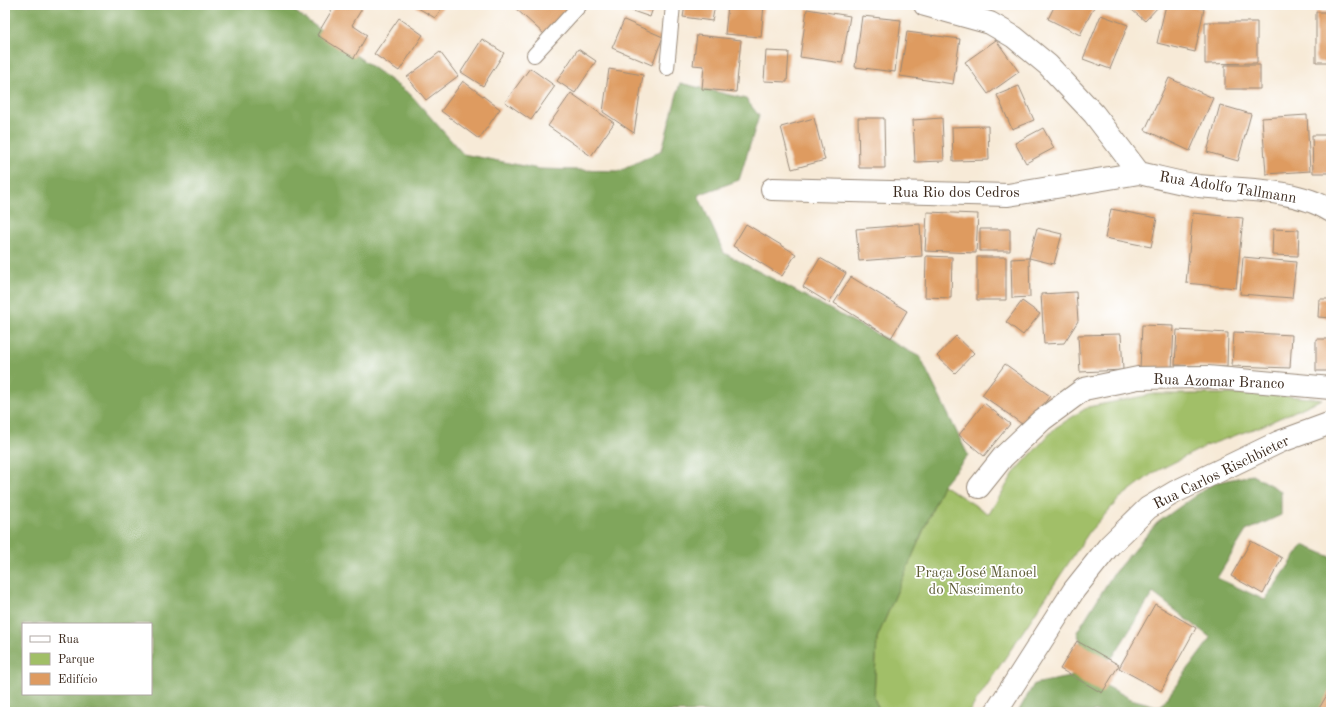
<svg xmlns="http://www.w3.org/2000/svg" width="1336" height="717" font-family="'Old Standard TT',serif">
<style>
.green{fill:#a1bf67;stroke:#6e7442}
.forest{fill:#80a65c;stroke:#5e683d;fill-rule:evenodd}
.building{fill:#de9b61}
.lines{fill:none;stroke-linecap:round;stroke-linejoin:round}
.service-casing{stroke:#998a7a;stroke-width:16}
.minor-casing{stroke:#998a7a;stroke-width:24}
.tertiary-casing{stroke:#998a7a;stroke-width:24}
.service{stroke:#fff;stroke-width:14}
.minor{stroke:#fff;stroke-width:22}
.tertiary{stroke:#fff;stroke-width:22}
.labels{text-anchor:middle;stroke-width:3.5;stroke-linejoin:round;paint-order:stroke}
.street-label{font-size:15px;fill:#3b2a1e;stroke:#fff}
.park-label{font-size:15px;fill:#5f5e38;stroke:#fff}
</style>
<rect width="100%" height="100%" fill="#fff"/>
<filter id="ink" filterUnits="userSpaceOnUse"><feTurbulence type="fractalNoise" baseFrequency=".025" numOctaves="2"/><feDisplacementMap in="SourceGraphic" scale="8" xChannelSelector="R" yChannelSelector="G"/><feConvolveMatrix kernelMatrix="1 2 1 2 8 2 1 2 1" color-interpolation-filters="sRGB"/></filter>
<filter id="wash" filterUnits="userSpaceOnUse"><feTurbulence type="fractalNoise" baseFrequency=".012" numOctaves="4" result="noise"/><feDisplacementMap in="SourceGraphic" scale="16" xChannelSelector="R" yChannelSelector="G"/><feGaussianBlur stdDeviation="0.9" result="paint"/><feColorMatrix in="noise" values="0 0 0 0 0 0 0 0 0 0 0 0 0 0 0 0 0 1.4 0 .05"/><feComposite in="paint" operator="in"/></filter>
<g filter="url(#wash)">
<rect width="100%" height="100%" fill="#f7ead7"/>
<path class="green" d="M1154,394h112l56,5 -58,26 -58,21 -53,27 -33,25 -30,33 -121,181h-89l-6,-14 3,-60 66,-153 46,29 25,-41 41,-45 33,-21z"/>
<path class="forest" d="M5,5h281l125,90 52,59 76,15 81,2 42,-21 18,-67 66,16 13,17 -20,64 -41,15 26,58 196,104 48,98 -25,30 -66,153 -3,60 6,14h-875zM23,624h128v70h-128z
M1252,475l29,16v24l-35,16 -29,47 48,22 38,-55 28,12v155h-313l16,-28 50,-10 47,25 29,8 51,-69 -58,-45 -41,65 -25,2 -10,-28 36,-58 44,-51 56,-40z"/>
<g id="blocks">
<path class="building" d="M335,5h25l3,2 -11,18 15,10 -13,23 -37,-23z
M413,5h31l-9,13z
M516,5h58l-29,30 -31,-28z
M625,5h29l-4,12 -26,-9z
M685,5h30l-3,16 -29,-4z
M728,5h36l-3,32 -36,-3z
M1055,5h40l-15,30 -32,-16z
M1126,5h34l-15,16z
M1166,5h23l15,4 -9,43 -38,-9z
M807,9l43,7 -8,47 -42,-6z
M1316,12h15v50h-15z
M1101,15l27,10 -18,44 -27,-10z
M862,16l39,4 -6,52 -40,-5z
M399,18l24,17 -24,36 -25,-17z
M624,20l39,17 -11,28 -40,-17z
M1205,22h52v41l-52,1z
M907,32l53,7 -7,45 -53,-8z
M697,35l44,5 -5,52 -34,-3 2,-23 -11,-1z
M482,39l22,14 -21,33 -22,-14z
M996,40l23,32 -31,22 -23,-32z
M578,49l18,12 -21,32 -18,-12z
M766,51l23,1 -2,30 -23,-1z
M440,52l18,24 -32,24 -19,-23z
M1225,65h35v24h-35z
M530,68l25,18 -24,34 -26,-18z
M609,69l34,6 -9,58 -31,-21z
M1169,78l44,20 -23,53 -45,-21z
M463,81l37,28 -21,30 -38,-28z
M1019,86l15,34 -22,9 -15,-34z
M571,93l43,30 -23,33 -43,-30z
M1220,105l31,9 -13,47 -31,-9z
M1307,115l3,56 -44,3 -4,-56z
M814,118l11,42 -33,9 -11,-42z
M858,118h26l1,50h-26z
M942,118l2,43 -29,1 -2,-42z
M988,126l1,34 -36,1 -1,-34z
M1043,128l11,20 -28,15 -11,-20z
M1312,135h19v38h-18z
M1111,209l46,9 -6,29 -46,-9z
M927,212l51,2 -2,39 -51,-2z
M1193,213l50,5 -7,70 -50,-5z
M746,224l50,30 -14,22 -49,-30z
M920,224l2,32 -63,5 -3,-32z
M1037,228l25,6 -8,30 -25,-6z
M980,229h30v22h-30z
M1273,229l26,1 -1,26 -26,-1z
M926,256l26,1 -1,41 -26,-1z
M977,257h29v43h-29z
M1243,257l53,5 -4,36 -52,-4z
M820,258l26,15 -17,30 -26,-16z
M1029,258l1,39 -18,1 -1,-39z
M851,277l56,34 -16,27 -57,-35z
M1076,292l2,29 -14,22 -20,1 -3,-50z
M1319,299h12v19l-13,-1z
M1022,301l18,13 -17,21 -17,-13z
M1142,325l32,1 -2,44 -32,-2z
M1177,330l51,3 -1,34 -52,-2z
M1234,332l58,3 -2,33 -58,-2z
M1121,334l2,36 -43,2 -2,-37z
M956,336l18,17 -19,20 -18,-17z
M1316,339h15v32h-15z
M1005,364l45,32 -24,31 -44,-32z
M984,403l26,21 -26,32 -25,-21z
M1251,541l31,17 -19,36 -32,-18z
M1155,604l41,24 -35,63 -42,-23z
M1077,641l42,24 -17,28 -42,-24z
M1331,688v24h-14z"/>
</g>
</g>
<g filter="url(#ink)">
<use href="#blocks" fill-opacity="0" stroke="#998a7a" stroke-width="1"/>
<g class="lines">
<g class="service-casing">
<path id="service" d="M534,55l46,-50
M667,68l6,-63"/>
</g>
<g class="minor-casing">
<path id="minor" d="M925,5l65,18 24,14 34,28 46,49 45,59c19,4 40,10 60,13 40,4 98,2 132,25
M772,189l236,6 131,-22
M979,487l24,-30 39,-37 42,-31 54,-11 69,-1 124,11"/>
</g>
<g class="tertiary-casing">
<path id="tertiary" d="M996,712l78,-122 35,-44 39,-38 27,-16 104,-50 52,-19"/>
</g>
<use href="#service" class="service"/>
<use href="#minor" class="minor"/>
<use href="#tertiary" class="tertiary"/>
</g>
</g>
<g class="labels">
<g class="street-label">
<text transform="translate(1228 187) rotate(9)" y="5">Rua Adolfo Tallmann</text>
<text x="956" y="197">Rua Rio dos Cedros</text>
<text transform="translate(1219 381) rotate(2)" y="5">Rua Azomar Branco</text>
<text transform="translate(1221 472) rotate(-26)" y="5">Rua Carlos Rischbieter</text>
</g>
<g class="park-label">
<text x="976" y="577">Praça José Manoel<tspan x="976" dy="17">do Nascimento</tspan></text>
</g>
</g>
<rect width="1336" height="717" fill="none" stroke="#fff" stroke-width="20"/>
<rect x="22" y="623" width="130" height="72" fill="#ffffff" stroke="#b1aaa5"/>
<rect x="30" y="636" width="20" height="6" fill="#ffffff" stroke="#b1aaa5"/>
<text x="58" y="643" font-size="12" fill="#3b2a1e">Rua</text>
<rect x="30" y="653" width="20" height="12" fill="#a1bf67" stroke="#b1aaa5"/>
<text x="58" y="663" font-size="12" fill="#3b2a1e">Parque</text>
<rect x="30" y="673" width="20" height="12" fill="#de9b61" stroke="#b1aaa5"/>
<text x="58" y="683" font-size="12" fill="#3b2a1e">Edifício</text>
</svg>
